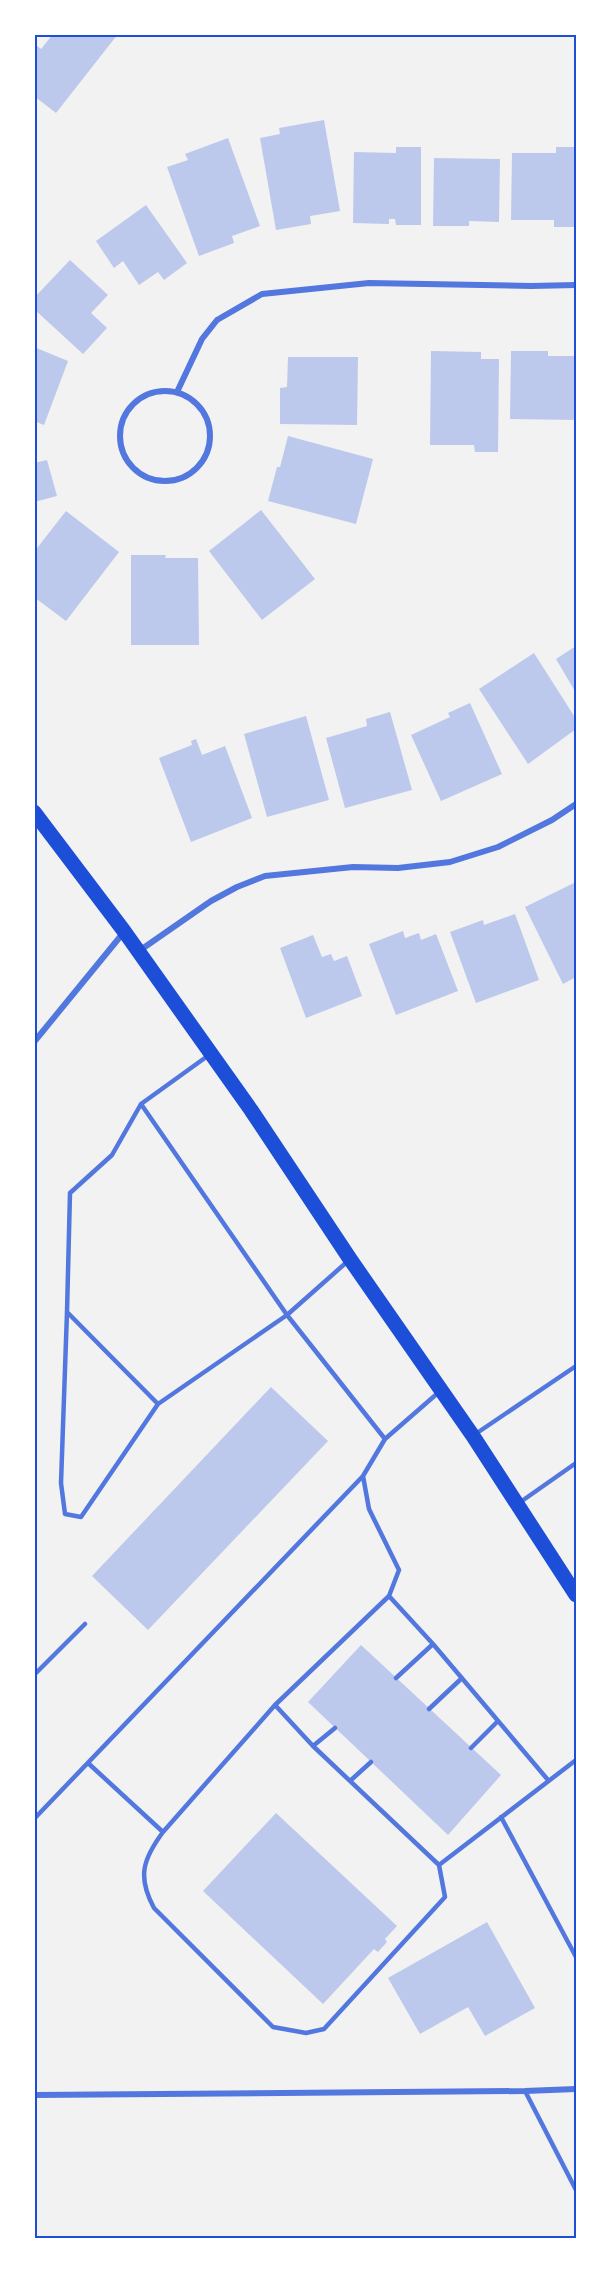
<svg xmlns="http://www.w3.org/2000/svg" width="611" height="2273" font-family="'IBM Plex Serif',serif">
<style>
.building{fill:#bdc9ec}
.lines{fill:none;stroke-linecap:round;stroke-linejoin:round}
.service{stroke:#5277de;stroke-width:4.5}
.minor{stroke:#5277de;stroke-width:6}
.primary{stroke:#1d4ed8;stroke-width:15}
.neatline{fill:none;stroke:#1d4ed8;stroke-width:2}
</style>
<rect width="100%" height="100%" fill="#f2f2f2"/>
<path class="building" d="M53,34h65l-62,79 -22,-17v-49l2,-2 5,4z
M324,120l16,91 -30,5 1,8 -35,6 -16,-92 20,-4 -1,-6z
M228,138l32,88 -28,10 2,7 -35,13 -32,-89 21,-7 -3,-6z
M396,147h25v78h-25l-1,-6h-6v5l-36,-1 1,-71 42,1z
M556,147h20v80h-22v-7h-43l1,-67h44z
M434,158l66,1 -1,63 -30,-1v5h-36z
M146,205l41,58 -23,17 -6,-8 -19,13 -16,-24 -9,7 -18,-27z
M70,260l38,35 -17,18 16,15 -24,26 -49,-45v-11z
M34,347l34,14 -24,64 -10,-4z
M431,351l50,1v7h18l-1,93h-23l-1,-7h-44z
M511,351h37v5h28v64l-66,-1z
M288,357h70l-1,68 -77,-1v-36l7,-1z
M288,436l85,23 -17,65 -88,-23 9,-34h3z
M47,460l10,36 -23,6v-39z
M261,510l54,69 -53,41 -53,-69z
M66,511l53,41 -53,69 -32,-24v-45z
M131,555h35l-1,3h33l1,87h-68z
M576,646v47l-20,-34z
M534,653l42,66v10l-48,35 -49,-75z
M470,703l32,71 -61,27 -30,-66 39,-18 -2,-4z
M390,712l22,78 -67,18 -19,-70 41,-12 -1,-7z
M306,716l23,84 -62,17 -23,-83z
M196,739l6,16 23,-9 27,72 -61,24 -32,-84 33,-13 -1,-4z
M576,882v95l-13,7 -38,-77z
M515,914l24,66 -63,23 -26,-71 33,-12 1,5z
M403,931l2,7 14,-5 2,7 15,-6 22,57 -62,24 -27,-71z
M313,935l9,22 9,-3 3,7 13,-5 15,40 -56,22 -26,-70z
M271,1387l57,54 -180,189 -56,-54z
M361,1645l140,130 -53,60 -140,-133z
M276,1813l121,113 -12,13 2,3 -9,10 -4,-3 -51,55 -120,-113z
M487,1922l48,86 -50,28 -17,-29 -48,27 -32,-56z"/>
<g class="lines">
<path class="service" d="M209,1055l-68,49 -29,51 -42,38 -3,119 91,92 129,-89 61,-54
M141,1104l146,211 98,124
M67,1312l-6,171 4,31 16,3 77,-113
M439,1392l-54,47 -22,37 6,33 30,61 -10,26 -114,109 38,41 126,119 137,-105
M474,1435l102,-69
M519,1503l57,-40
M389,1596l44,48 115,136
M34,1675l51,-51
M396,1678l37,-34
M275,1705l-112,127c-20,27 -26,45 -9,76l119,119 33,6 18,-4 121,-132 -6,-32
M429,1709l33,-31
M313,1746l22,-18
M471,1748l27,-27
M88,1763l75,69
M350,1781l21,-19
M501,1817l75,140
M34,1819l329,-343
M525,2091l51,99"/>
<path class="minor" d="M120 436a45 45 0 1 1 90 0a45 45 0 1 1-90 0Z
M177,392l25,-53 15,-19 45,-26 107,-11 162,3 45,-1
M139,951l72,-50 26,-14 28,-11 88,-9 45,1 52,-6 48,-15 54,-27 24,-16
M34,1042l90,-110
M34,2095l491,-4 51,-2"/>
<path class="primary" d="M34,812l90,119 127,179 99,149 123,177 103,159"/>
</g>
<rect width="611" height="2273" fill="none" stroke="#ffffff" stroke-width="72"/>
<rect x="36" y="36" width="539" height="2201" class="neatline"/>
</svg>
